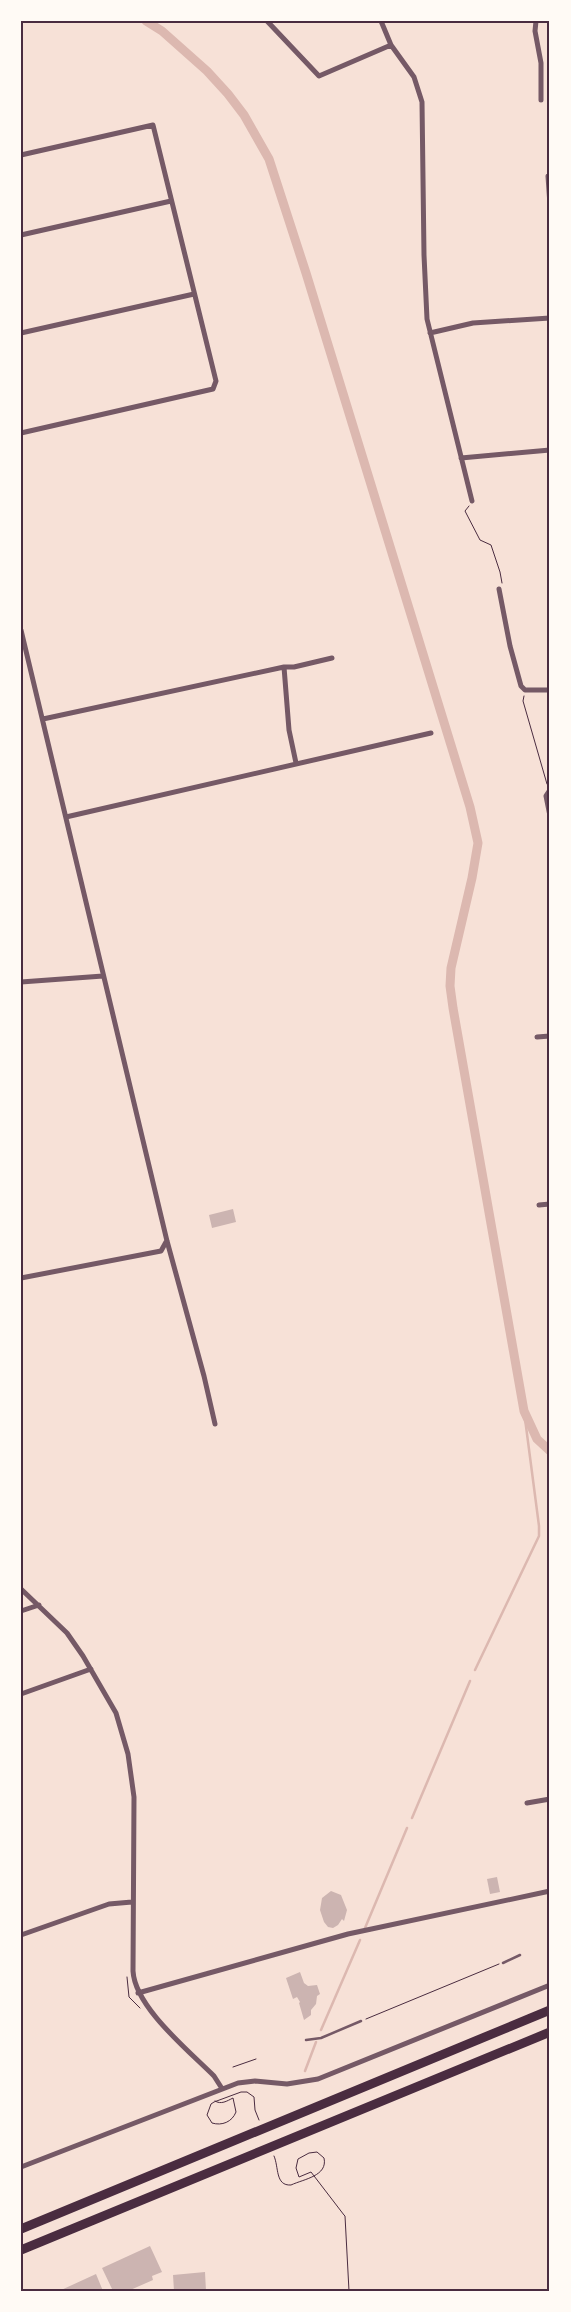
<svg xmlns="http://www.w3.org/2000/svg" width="571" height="2312" font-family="'PT Sans Narrow',sans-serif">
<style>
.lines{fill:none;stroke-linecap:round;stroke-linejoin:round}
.stream{stroke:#dcb8b0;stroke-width:2.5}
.canal{stroke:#dcb8b0;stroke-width:9}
.building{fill:#ccb4b1}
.path{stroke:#4a2c40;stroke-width:1}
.service{stroke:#755966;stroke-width:2.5}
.minor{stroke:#755966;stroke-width:5}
.motorway{stroke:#4a2c40;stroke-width:9}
.neatline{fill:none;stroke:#4a2c40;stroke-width:2}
</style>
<rect width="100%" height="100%" fill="#f7e1d7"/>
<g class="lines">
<path class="stream" d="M475,1670l64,-134v-10l-15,-115
M412,1818l58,-137
M365,1928l42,-100
M321,2030l39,-90
M305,2071l11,-29"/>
<path class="canal" d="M146,21l16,10 45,40 21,23 16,21 25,44 37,114 164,534 8,36 -6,35 -21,90 -1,18 3,22 71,403 13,28 13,12"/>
</g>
<path class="building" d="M233,1209l3,13 -24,6 -3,-13z
M497,1877l3,15 -10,2 -3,-15z
M331,1891l10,4 6,15 -3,11 -2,-2 -4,6 -5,3 -5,-1 -4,-5 -4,-12 2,-12z
M300,1972l4,11 4,3 9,-1 3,9 -3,2 -1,8 -5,6v5l-7,5 -5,-17 1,-1 -3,-5 -4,2 -7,-21z
M150,2246l12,26 -10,4 1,4 -25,11h-15l-11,-23z
M205,2272l1,19h-32l-1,-16z
M96,2274l7,17h-44z"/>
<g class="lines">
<path class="path" d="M469,506l-4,5 15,29 11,5 9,27 2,11
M524,696l-1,5 24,83
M127,1977l2,20 11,11
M366,2019l133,-55
M233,2067l23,-8
M215,2101c6,4 12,0 18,-3l3,14c-4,10 -14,14 -24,11l-5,-8 4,-11 3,-2 27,-10h6l7,5 1,13 4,10
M274,2156c5,11 1,30 17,29 13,-6 37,-9 33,-27l-7,-6 -8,1 -11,6 -2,9 3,9 12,-5 33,43 1,1 4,75"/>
<path class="service" d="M503,1963l17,-8
M306,2040l15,-2 40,-17"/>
<path class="minor" d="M267,21l52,55 72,-31
M381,21l10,24 23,32 8,25 2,153 3,64 45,182
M536,21l-1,10 6,32v37
M21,155l132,-30 63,256 -3,8 -192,44
M548,176l2,29
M21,235l150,-34
M21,333l173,-39
M430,333l43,-10 77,-5
M461,458l89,-8
M499,589l11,57 11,40 4,4h25
M21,630l146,611 37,135 11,48
M284,667l5,63 7,33
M43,719l241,-52h10l38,-9
M550,790l-4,6 4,20
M66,817l365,-84
M21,982l82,-6
M537,1037l13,-1
M539,1205l11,-1
M21,1278l140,-27 5,-9
M21,1589l46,44 16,23 33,57 12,41 6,43 -1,174c2,36 55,79 81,105l7,11
M21,1611l18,-6
M21,1694l70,-25
M527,1803l23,-4
M21,1935l88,-31 23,-2
M138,1993l210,-59 202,-43
M21,2167l217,-84 17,-2 32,3 31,-5 232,-94"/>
<path class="motorway" d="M21,2229l529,-219
M21,2250l529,-218"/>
</g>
<rect width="571" height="2312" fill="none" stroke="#fffaf5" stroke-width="45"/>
<rect x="22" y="22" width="526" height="2268" class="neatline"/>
</svg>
